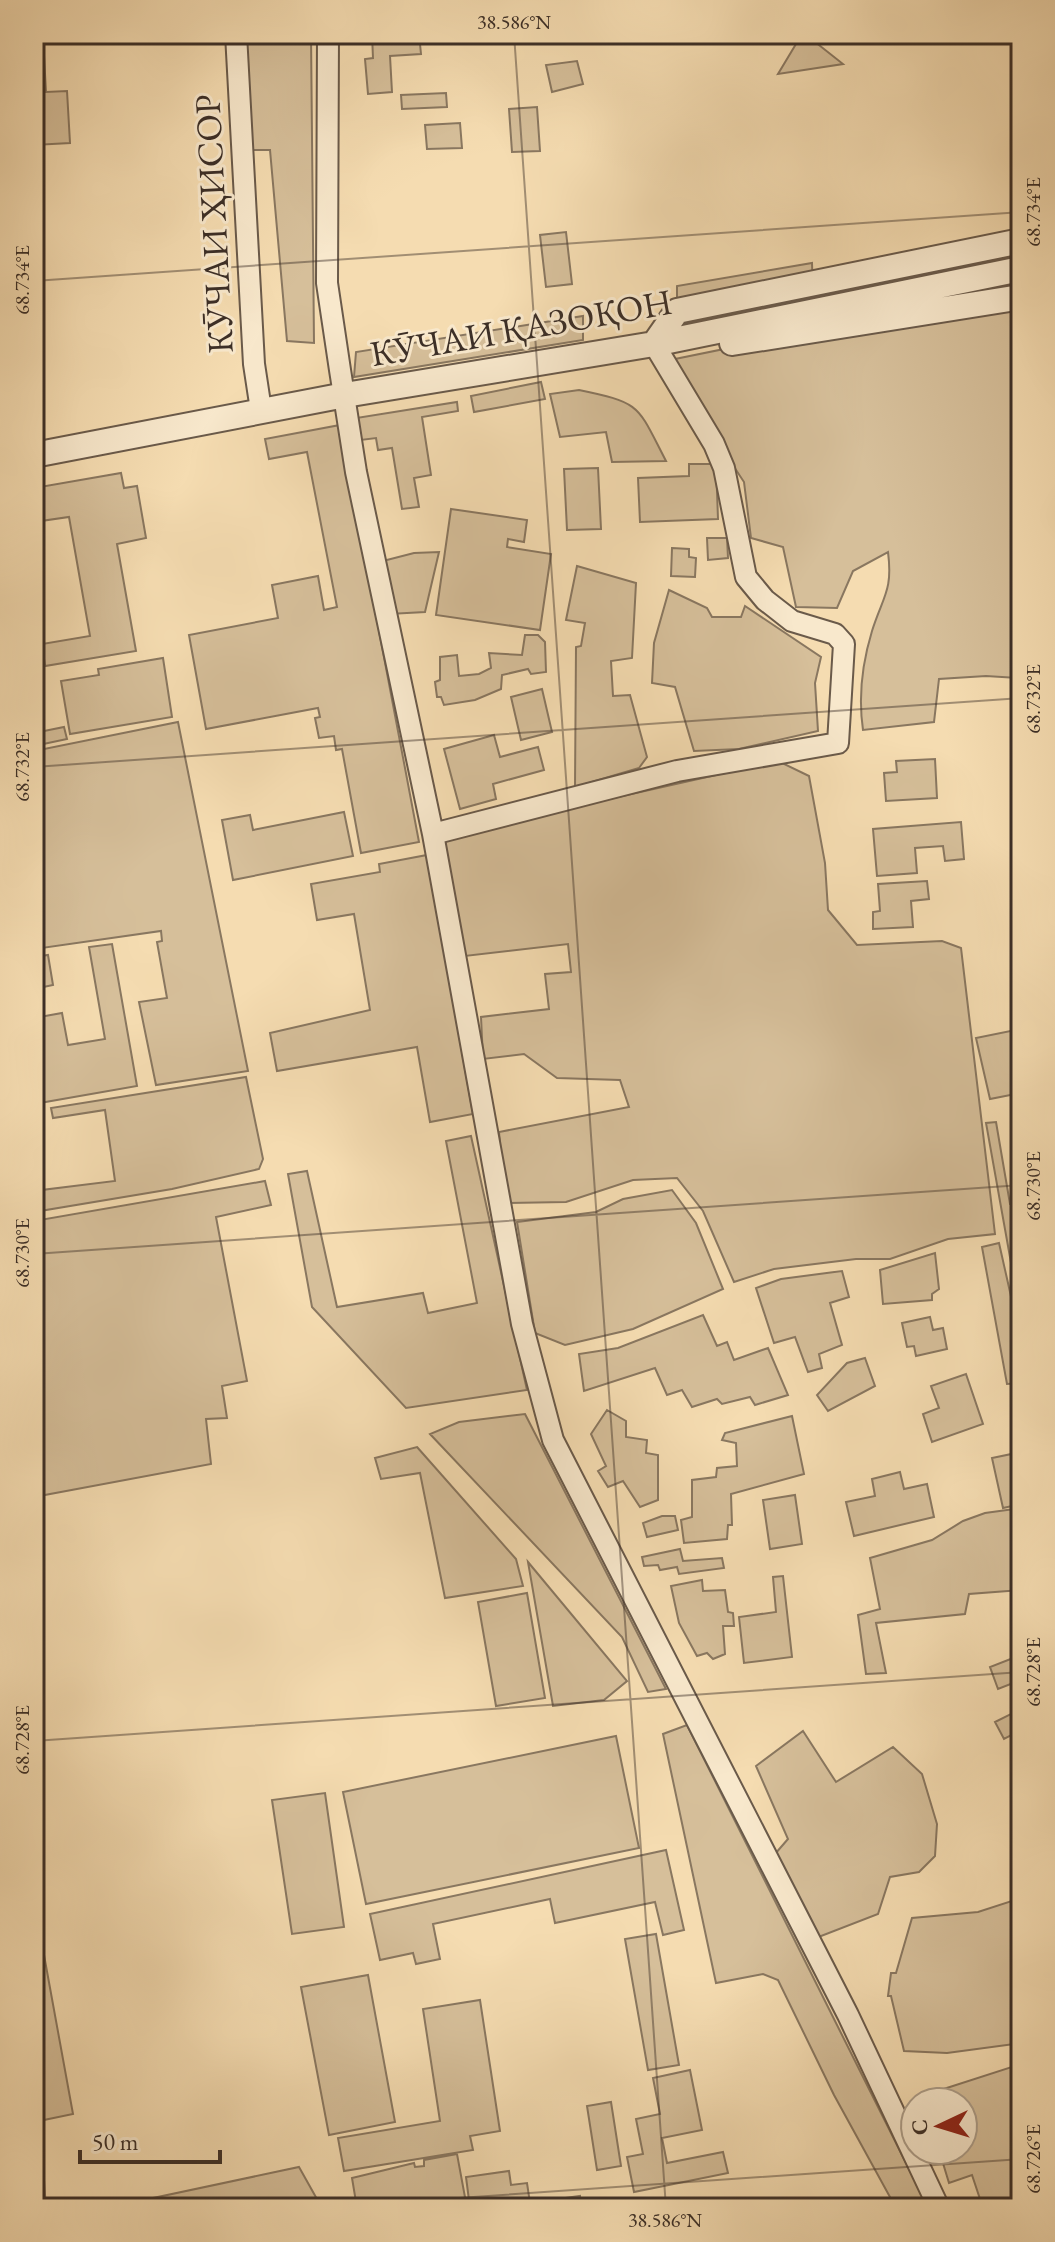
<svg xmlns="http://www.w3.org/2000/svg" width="1055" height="2242" font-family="'EB Garamond',serif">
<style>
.green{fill:#d6bf9a;stroke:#897760;stroke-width:2}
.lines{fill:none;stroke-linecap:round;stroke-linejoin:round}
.minor-casing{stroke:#6a5a4a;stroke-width:24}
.tertiary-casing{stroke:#6a5a4a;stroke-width:28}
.minor{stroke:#f8e8cc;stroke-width:20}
.tertiary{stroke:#f8e8cc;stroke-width:24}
.ticks{fill:none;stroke:#3c2f27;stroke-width:2;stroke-opacity:0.45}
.labels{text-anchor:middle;stroke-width:6;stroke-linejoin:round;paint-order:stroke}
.street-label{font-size:36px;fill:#3c2f27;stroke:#f8e8cc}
.neatline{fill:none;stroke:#3c2f27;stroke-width:3}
.ticks-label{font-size:20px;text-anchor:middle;fill:#3c2f27}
</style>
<rect width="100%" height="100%" fill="#f5dcb1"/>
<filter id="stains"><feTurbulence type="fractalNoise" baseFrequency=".0025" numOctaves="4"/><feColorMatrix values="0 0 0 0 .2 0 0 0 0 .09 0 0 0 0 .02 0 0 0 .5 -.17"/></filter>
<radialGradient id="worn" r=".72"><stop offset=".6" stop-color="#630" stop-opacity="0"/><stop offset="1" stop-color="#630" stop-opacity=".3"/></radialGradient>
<path class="green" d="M240,34h71l3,309 -27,-2 -17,-191h-19z
M372,34h47l2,20 -31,2 2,36 -24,2 -3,-35 8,-1z
M802,34h3l38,30 -65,10z
M43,37l3,55 21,-1 3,52 -36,2v-107z
M577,61l6,23 -31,8 -6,-27z
M446,93l1,14 -45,2 -1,-14z
M537,107l3,44 -28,1 -3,-43z
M460,123l2,25 -35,1 -2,-24z
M566,232l6,52 -26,3 -6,-52z
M812,263l1,31 -136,24v-32z
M1007,297l14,18v352l-3,11 -32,-2 -47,3 -5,43 -71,8c-5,-34 -1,-66 9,-99 11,-35 21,-40 16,-79l-35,19 -16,37 -41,-1 -13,-60 -32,-9 -7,-56 -25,-38 -44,-85 216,-44z
M583,316v24l-229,37 2,-25z
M541,382l4,17 -71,13 -3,-16z
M579,390c63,13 58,15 87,71l-54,1 -6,-30 -46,5 -10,-43z
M457,402l1,9 -36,6 9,58 -17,3 5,29 -17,2 -10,-61 -14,2 -2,-12 -23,3 -3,-22z
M340,425l79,417 -58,11 -19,-104 -6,1 -2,-14 -15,2 -4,-20 5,-1 -2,-9 -112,21 -17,-94 89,-17 -6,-33 46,-9 6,34 13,-3 -30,-155 -38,7 -4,-20z
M689,464h27l2,55 -78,3 -2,-44 51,-2z
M598,468l3,61 -34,1 -3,-61z
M121,473l3,15 13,-2 9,52 -29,6 19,107 -91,15 -3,-22 48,-8 -21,-119 -35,5v-34z
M451,509l76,11 -3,22 -16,-3 -1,8 44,7 -11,76 -104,-15z
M707,538h20l1,20 -20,2z
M672,548l17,1v8l7,1 -1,19 -24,-1z
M439,552l-14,60 -36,2 -10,-52 35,-9z
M577,566l59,17 -4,75 -21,3 2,35 17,-1 17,62 -8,11 -64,19 1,-140 5,-1 4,-23 -19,-3z
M669,590l38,18 5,9h29l4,-11 76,51 -6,26 3,48 -79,18 -45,2 -19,-64 -23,-4 2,-40z
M525,635h13l7,7 1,30 -15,2 -3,-5 -26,6 -1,14 -26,11 -31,5 -3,-8h-4l-2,-15 5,-2v-23l17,-2 2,21 20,-2 12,-6 -2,-15 33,2z
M163,658l9,59 -102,17 -9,-53 38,-6 -1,-6z
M542,689l10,43 -31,8 -10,-43z
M178,722l70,349 -92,14 -17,-83 28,-4 -10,-56 5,-1 -1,-10 -119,17 -8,-36v-161z
M64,727l3,12 -33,7v-13z
M494,735l6,22 38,-10 6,23 -51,14 3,15 -36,10 -16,-60z
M935,759l2,39 -51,3 -2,-28 13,-1 -1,-11z
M778,761l31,15 16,87 3,47 29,35 85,-4 19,7 34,286 -47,5 -58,20h-34l-82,10 -40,13 -31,-71 -26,-33 -44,2 -67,22 -61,1 -6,-71 130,-25 -9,-27 -63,-2 -33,-24 -41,5 -2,-42 68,-8 -4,-35 26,-2 -3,-28 -103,12 -25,-119z
M344,812l9,44 -120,24 -11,-60 28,-5 3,15z
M961,822l3,37 -19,2 -2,-15 -28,2 2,25 -40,3 -4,-47z
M427,855l46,259 -43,8 -13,-75 -140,24 -7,-38 100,-23 -16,-96 -37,6 -6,-36 69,-12 -1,-8z
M927,881l2,18 -18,2 2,26 -40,2v-17l7,-1 -2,-27z
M112,944l25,142 -103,18v-49l4,-1 -4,-36 28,-5 6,32 37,-6 -16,-92z
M48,955l5,30 -19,4v-32z
M1021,1029v64l-31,6 -14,-61z
M246,1077l17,82 -4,10 -87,20 -138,23v-21l81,-10 -10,-71 -52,8 -2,-10z
M996,1122l14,82 11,-1v70l-8,1 -27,-151z
M471,1136l56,254 -121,18 -94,-101 -24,-133 19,-3 30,136 86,-14 5,20 49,-10 -31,-162z
M265,1181l6,24 -55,12 31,164 -25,5 5,32 -21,1 5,45 -177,33v-276z
M672,1190l24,33 27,66 -90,40 -68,16 -30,-12 -18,-111 79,-10 27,-13z
M999,1243l22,98v42l-14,1 -25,-137z
M935,1253l4,36 -7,5v6l-49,4 -3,-34z
M842,1271l7,26 -19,6 12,42 -23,9 3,14 -14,4 -13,-35 -21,6 -18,-55 25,-9z
M703,1315l14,31 10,-4 7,18 34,-12 20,47 -33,10 -5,-8 -28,7 -5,-5 -25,8 -10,-17 -15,5 -12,-27 -71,23 -5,-37 39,-6z
M930,1317l3,13 10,-2 4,21 -31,7 -2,-10 -7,1 -5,-24z
M865,1358l10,28 -47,25 -11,-16 30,-32z
M966,1374l17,50 -51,18 -9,-28 16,-6 -8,-22z
M607,1410l19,11v16l21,3 -1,13 12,2v45l-18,7 -17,-26 -15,6 -10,-16 8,-5 -15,-32z
M525,1414l141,275 -18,3 -26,-55 -192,-203 29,-12z
M792,1416l12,58 -73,20 1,31h-4l-1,14 -43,4 -3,-23 11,-3v-37l24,-3 1,-9 20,-2 -1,-23 -14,-3 3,-7z
M417,1447l99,112 7,27 -78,12 -25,-125 -39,6 -6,-21z
M1021,1452v52l-18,4 -11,-50z
M900,1472l4,17 23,-5 7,33 -80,19 -8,-34 29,-6 -3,-17z
M795,1495l7,49 -32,5 -7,-49z
M1021,1508v82l-52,4 -4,20 -89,9 10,50 -20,1 -8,-59 22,-6 -10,-51 62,-18 31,-19 22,-8z
M662,1516h13l3,14 -31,7 -4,-14z
M680,1549l3,12 39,-3 2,10 -45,6 -2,-7 -17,3 -2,-5 -14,1 -2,-9z
M528,1562l99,119 -23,19 -51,6z
M783,1576l9,81 -48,6 -5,-46 37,-5 -3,-35z
M702,1580l1,11 22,-1 3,22 5,1 1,13h-11l2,28 -12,5 -6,-6 -10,3 -18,-33 -8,-37z
M527,1593l18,105 -49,8 -18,-104z
M1021,1655v25l-23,9 -8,-22z
M1021,1709v21l-17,9 -9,-17z
M687,1725l234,468 7,10 -12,5h-20l-62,-113 -56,-115 -15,-6 -47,9 -53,-249z
M803,1731l33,51 57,-35 29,27 15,50 -2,32 -16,16 -29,5 -12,37 -62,24 -41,-84 13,-15 -32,-73z
M616,1736l23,112 -273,56 -23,-112z
M325,1793l19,134 -52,7 -20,-134z
M666,1850l18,80 -21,5 -8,-33 -100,21 -5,-24 -117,25 7,35 -24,5 -3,-11 -33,7 -10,-46z
M1021,1898v145l-74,10 -43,-2 -13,-55h-3l3,-23h5l16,-55 66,-6z
M656,1934l23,131 -31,5 -23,-131z
M42,1944l31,170 -34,7 -5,-26v-149z
M368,1975l27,147 -66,13 -28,-148z
M480,2000l20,131 -30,5 3,14 -129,21 -6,-33 102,-17 -17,-112z
M1021,2064v144h-38l-11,-33 -23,8 -10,-33h24v-48h-39l-2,-6z
M690,2070l12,60 -40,8 5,25 56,-11 5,21 -94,19 -7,-35 16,-3 -7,-35 24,-5 -7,-36z
M611,2102l10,64 -24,4 -10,-64z
M457,2154l10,54h-110l-5,-30 62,-15 1,4 9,-1v-6z
M299,2167l23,41h-216z
M509,2171l2,14 16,-2 3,20 50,-7 1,12h-111l-4,-31z"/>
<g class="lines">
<g class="minor-casing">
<path id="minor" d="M236,34l18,330 7,46
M328,34l-1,249 13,87 16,102 77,362 89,490 31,116 295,575 91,193
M433,834l244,-63 161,-28 6,-99 -9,-10 -43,-13 -27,-21 -19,-23 -22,-109 -10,-24 -60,-100"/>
</g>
<g class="tertiary-casing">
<path id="tertiary" d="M732,343l289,-46
M654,344l23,-33 344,-70
M34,455l311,-60 309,-51 367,-75"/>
</g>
<use href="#minor" class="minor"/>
<use href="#tertiary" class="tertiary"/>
</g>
<path class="ticks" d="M514,34l152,2174M34,281l987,-69M34,767l987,-69M34,1254l987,-69M34,1741l987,-69M34,2041l12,167M314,2208l707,-49"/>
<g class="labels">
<g class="street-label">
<text transform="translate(213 224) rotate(-93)" y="13">КӮЧАИ ҲИСОР</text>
<text transform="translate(521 327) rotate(-10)" y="13">КӮЧАИ ҚАЗОҚОН</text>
</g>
</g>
<rect width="1055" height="2242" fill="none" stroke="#f5dcb1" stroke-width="88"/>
<g transform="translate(939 2126) rotate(266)"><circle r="38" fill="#f8e8cc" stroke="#ad9e8a" stroke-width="2"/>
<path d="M0-6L14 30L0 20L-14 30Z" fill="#8f2418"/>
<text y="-12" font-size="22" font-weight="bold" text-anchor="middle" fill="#3c2f27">С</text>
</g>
<path d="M80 2150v12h140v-12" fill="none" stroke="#3c2f27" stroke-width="4"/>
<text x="92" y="2150" font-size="24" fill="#3c2f27" stroke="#f8e8cc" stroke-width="6" paint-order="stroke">50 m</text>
<rect x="44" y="44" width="967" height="2154" class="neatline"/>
<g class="ticks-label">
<text x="514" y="29">38.586°N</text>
<text transform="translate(1033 212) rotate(-90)" y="7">68.734°E</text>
<text transform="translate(22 280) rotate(-90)" y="7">68.734°E</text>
<text transform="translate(1033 699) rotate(-90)" y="7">68.732°E</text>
<text transform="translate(22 767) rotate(-90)" y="7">68.732°E</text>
<text transform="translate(1033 1186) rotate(-90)" y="7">68.730°E</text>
<text transform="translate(22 1253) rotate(-90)" y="7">68.730°E</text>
<text transform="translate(1033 1672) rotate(-90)" y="7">68.728°E</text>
<text transform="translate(22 1740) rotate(-90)" y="7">68.728°E</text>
<text transform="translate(1033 2159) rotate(-90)" y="7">68.726°E</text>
<text x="665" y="2227">38.586°N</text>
</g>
<rect width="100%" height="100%" filter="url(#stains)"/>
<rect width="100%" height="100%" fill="url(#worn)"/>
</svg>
